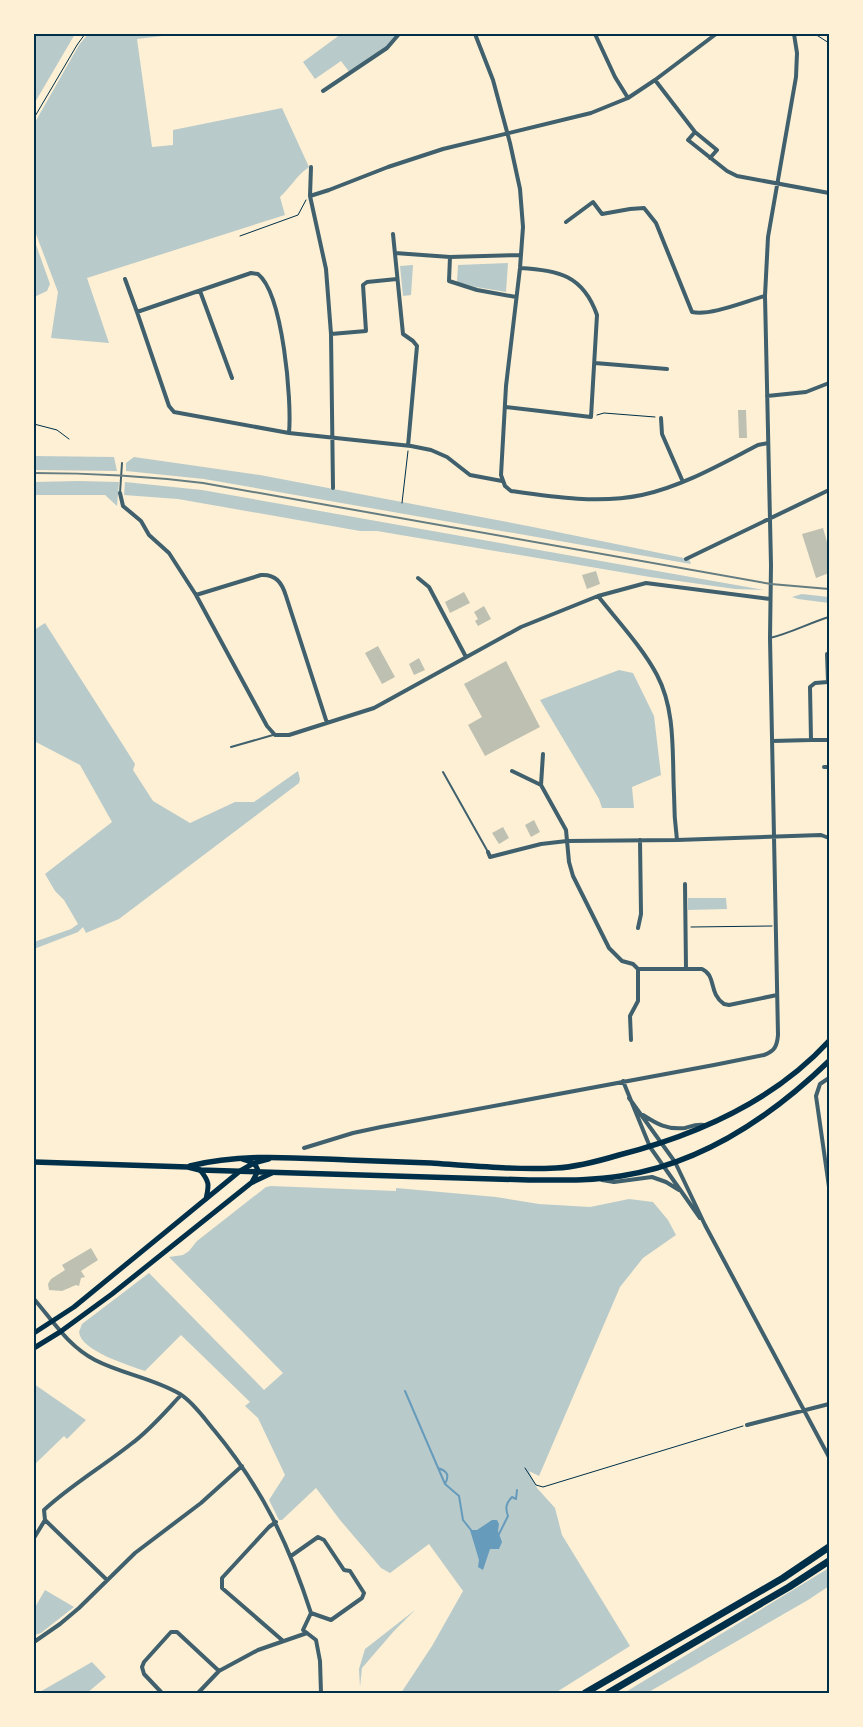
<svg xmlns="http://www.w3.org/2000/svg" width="863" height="1727" font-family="'Golos Text',sans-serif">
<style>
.green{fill:#b9caca}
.water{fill:#669bbc}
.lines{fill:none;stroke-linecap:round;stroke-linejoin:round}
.stream{stroke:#669bbc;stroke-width:2}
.building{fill:#bec0b2}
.path{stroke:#003049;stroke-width:1}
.service{stroke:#3f606c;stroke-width:2}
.minor{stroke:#3f606c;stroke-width:4}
.secondary{stroke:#003049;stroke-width:5}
.primary{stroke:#003049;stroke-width:5.5}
.motorway{stroke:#003049;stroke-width:7}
.rail{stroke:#657d81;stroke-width:2}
.neatline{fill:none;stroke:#003049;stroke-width:2}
</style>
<rect width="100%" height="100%" fill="#fdf0d5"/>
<path class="green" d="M34,34h41l-41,70z
M88,34h91l-42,5 15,108 21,-2v-15l109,-22 27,59c-13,9 -18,20 -29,30l5,18 -198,63 22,65 -58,-5 7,-46 -24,-63v-105l45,-79z
M341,34h58l-12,14 -37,25 -9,-12 -26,18 -12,-17z
M34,239l16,45 -3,7 -13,6z
M508,263l-2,29 -30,-5 -19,-5 1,-17z
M413,265l-2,30 -8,1 -3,-30z
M34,456l80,1 3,14 -83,-1z
M134,457l126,18 268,51 161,33 2,5 -487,-85 -78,-8v-8z
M78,481l41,1 -2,24 -12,-11h-71v-13z
M125,482l77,8 562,100 -29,-1 -85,-12 -273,-46h-17l-182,-32 -54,-4z
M802,594l27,3v6l-31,-4 -6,-2z
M45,623l78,122 12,19 -2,6 20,31 37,22 45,-21h19l44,-31 2,8 -1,4 -180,136 -33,14 -3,-6 -5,5 -44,17v-7l37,-13 7,-5 -14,-24 -9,-9 -10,-17 67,-52 -32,-57 -46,-24v-111z
M619,670l14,3 21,43 7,59 -29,12 2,21h-32l-3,-9 -59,-99z
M688,898h38l1,11 -39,1z
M271,1186l125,5v-3l100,9 43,7 51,3 39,-8 24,3 15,18 8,15 -33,23 -23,29 -81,189 -10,-5 8,17 18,20 7,27 68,111 -75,47h-154l31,-47 31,-55 -34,-47 -39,29 -9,-5 -41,-48 -24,-32 -34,32h-3l-10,-20 16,-25 -27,-57 -13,-12 5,-4 -69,-67 -36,36c-17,-6 -64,-20 -66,-39l3,-8 67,-51 115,117 19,-17 -114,-116 14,-2 6,-4 8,-10 69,-54z
M34,1384l52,36 -19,19 -3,-3 -30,29z
M829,1568v18l-21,14 -161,93h-23z
M45,1590l29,17 -33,26 -7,2v-26z
M415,1610l-21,21 -32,37 -2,19 -1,-18 6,-20z
M92,1662l14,15 -19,16h-49z"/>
<path class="water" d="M492,1520h5l2,4 -1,7 4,11 -3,7h-9l-7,21 -5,-3 1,-7 -9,-30h7z"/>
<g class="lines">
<path class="stream" d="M405,1391l40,93 14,12 4,24 8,10
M438,1468c9,3 12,7 7,16
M499,1534l9,-18c-3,-8 -2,-13 4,-19l4,2 1,-9"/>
</g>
<path class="building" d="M738,410h8l1,28h-8z
M823,528l6,21v24l-13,5 -14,-44z
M596,571l4,13 -13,5 -5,-14z
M464,592l6,11 -20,10 -5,-11z
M484,606l7,13 -13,7 -3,-5 3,-2 -4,-7z
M378,646l17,31 -13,7 -17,-31z
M419,658l6,12 -11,5 -5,-11z
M506,661l34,66 -55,29 -17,-31 14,-8 -18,-33z
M534,820l6,12 -9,5 -6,-12z
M503,827l6,11 -10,6 -7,-11z
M91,1248l7,12 -17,11 4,6 -4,1 -2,8 -3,-1 -14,6 -13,-1 -1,-6 3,-5 14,-9 -3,-5z"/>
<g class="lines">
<path class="path" d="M815,34l14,9
M34,118l43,-73 8,-11
M240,236l58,-21 8,-15
M597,415l7,-2 51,4
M34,424l23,6 12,9
M402,503l6,-52
M691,927l81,-1
M525,1468l11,17 7,2 200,-61"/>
<path class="service" d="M120,493l2,-30
M770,638c21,-5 39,-15 59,-21
M231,747l42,-12
M443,772l45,80"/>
<path class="minor" d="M475,34l18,46 17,63 10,46 3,38 -3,41 -14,118 -5,89 4,11 6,5c42,6 89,13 131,4 41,-9 79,-31 116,-50l10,-2
M595,34l20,43 13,21
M655,80l40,52 22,18 -7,8
M323,91l64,-43 12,-14
M695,132l-7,8 39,31 10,5 92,17
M311,167l-1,29 16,73 5,65 2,154
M310,196l19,-6 59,-23 55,-18 148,-36 37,-15 27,-18 61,-46
M566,222l27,-20 9,12 28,-5 14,-1 12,15 36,89c19,4 54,-11 73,-16
M393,234l10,100 10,7 4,5 -9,100
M395,253l55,4 71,-2
M450,257l-1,24 28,9 39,7
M125,279l12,33 32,94 5,6 115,21 122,13 20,4 16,7 23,18 32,6
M200,291l32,87
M137,312l114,-39 7,1c25,20 34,127 31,159
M331,334l35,-3 -3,-46 4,-3 30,-3
M595,363l72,6
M767,396l39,-4 23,-9
M505,407l86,10 6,-102c-14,-40 -39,-45 -77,-47
M661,418l1,16 21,48
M120,493l3,13 18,15 8,14 20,18 27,42 71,131 8,9h14l85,-27 147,-81 77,-31 48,-13 124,16
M686,559l143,-69
M418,578l11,9 37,70
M196,595l65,-20c15,-1 21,8 25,21l41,127
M598,596c18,23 45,52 59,79 19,36 15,79 17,119 0,15 1,31 3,46
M827,654l1,28h1
M811,740h18
M772,741l39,-1 -1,-53 5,-4 13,-1
M824,767h5
M512,771l29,14 25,45 3,32 4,14 36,72 13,13 11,3 5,5h64c15,7 6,24 22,35l5,1 48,-10
M541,785l2,-31
M488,852l2,5 51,-13 26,-3 110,-1 144,-5 8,3
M685,884l1,85
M638,928l3,-14 -1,-74
M631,1040l-1,-24 8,-15v-32
M829,1078l-9,6 -4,12 13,91
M623,1081l27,66 50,71
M629,1098l46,64 30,63 124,232
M643,1115c14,9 24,15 42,13 7,-2 12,-4 19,-3
M304,1148l49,-15 28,-6 333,-62 50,-10c11,-4 13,-9 14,-20l-8,-397 1,-73 -6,-269 3,-59 28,-160 1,-24 -3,-19
M602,1180l12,2 38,-5 14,5 13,8
M34,1299c19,22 34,47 61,61 27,14 58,18 85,34 13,8 24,24 34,36 48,58 74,112 97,183l-8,17 13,10 4,21 1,32
M747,1425l82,-21
M276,1522l-7,5 -47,51v10l60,52
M34,1538l11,-18
M291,1556l27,-19 6,3 20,30 6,1 14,22 -2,5 -31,22 -20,-7
M107,1580l-62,-60 -1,-10c27,-25 58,-43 87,-66 19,-14 34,-32 50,-49
M34,1642l26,-18 19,-16 56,-55 66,-50 41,-37
M162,1693l-18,-19 -2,-7 2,-5 27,-30h6l42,39 39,-21 49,-17
M198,1693l21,-22"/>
<path class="secondary" d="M242,1159c8,3 14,3 16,12l-6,11
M200,1170c10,12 9,15 6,29
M34,1333l40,-26 166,-136 14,-8 15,-4
M34,1348l26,-16 52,-38 139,-111 21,-10"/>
<path class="primary" d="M34,1162l154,5 12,3 329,10c31,0 62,1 92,-4 80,-12 151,-60 208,-115
M190,1166c52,-13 105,-8 158,-6 28,1 56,2 83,3 42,3 84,7 125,5 22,-1 43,-7 63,-13 78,-20 155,-54 210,-114"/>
<path class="motorway" d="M585,1693l198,-115 46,-31
M608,1693l181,-106 40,-26"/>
<path class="rail" d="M34,473c57,0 112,3 169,10l568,101 58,5"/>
</g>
<rect width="863" height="1727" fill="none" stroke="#fdf0d5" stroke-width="70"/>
<rect x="35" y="35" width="793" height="1657" class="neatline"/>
</svg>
